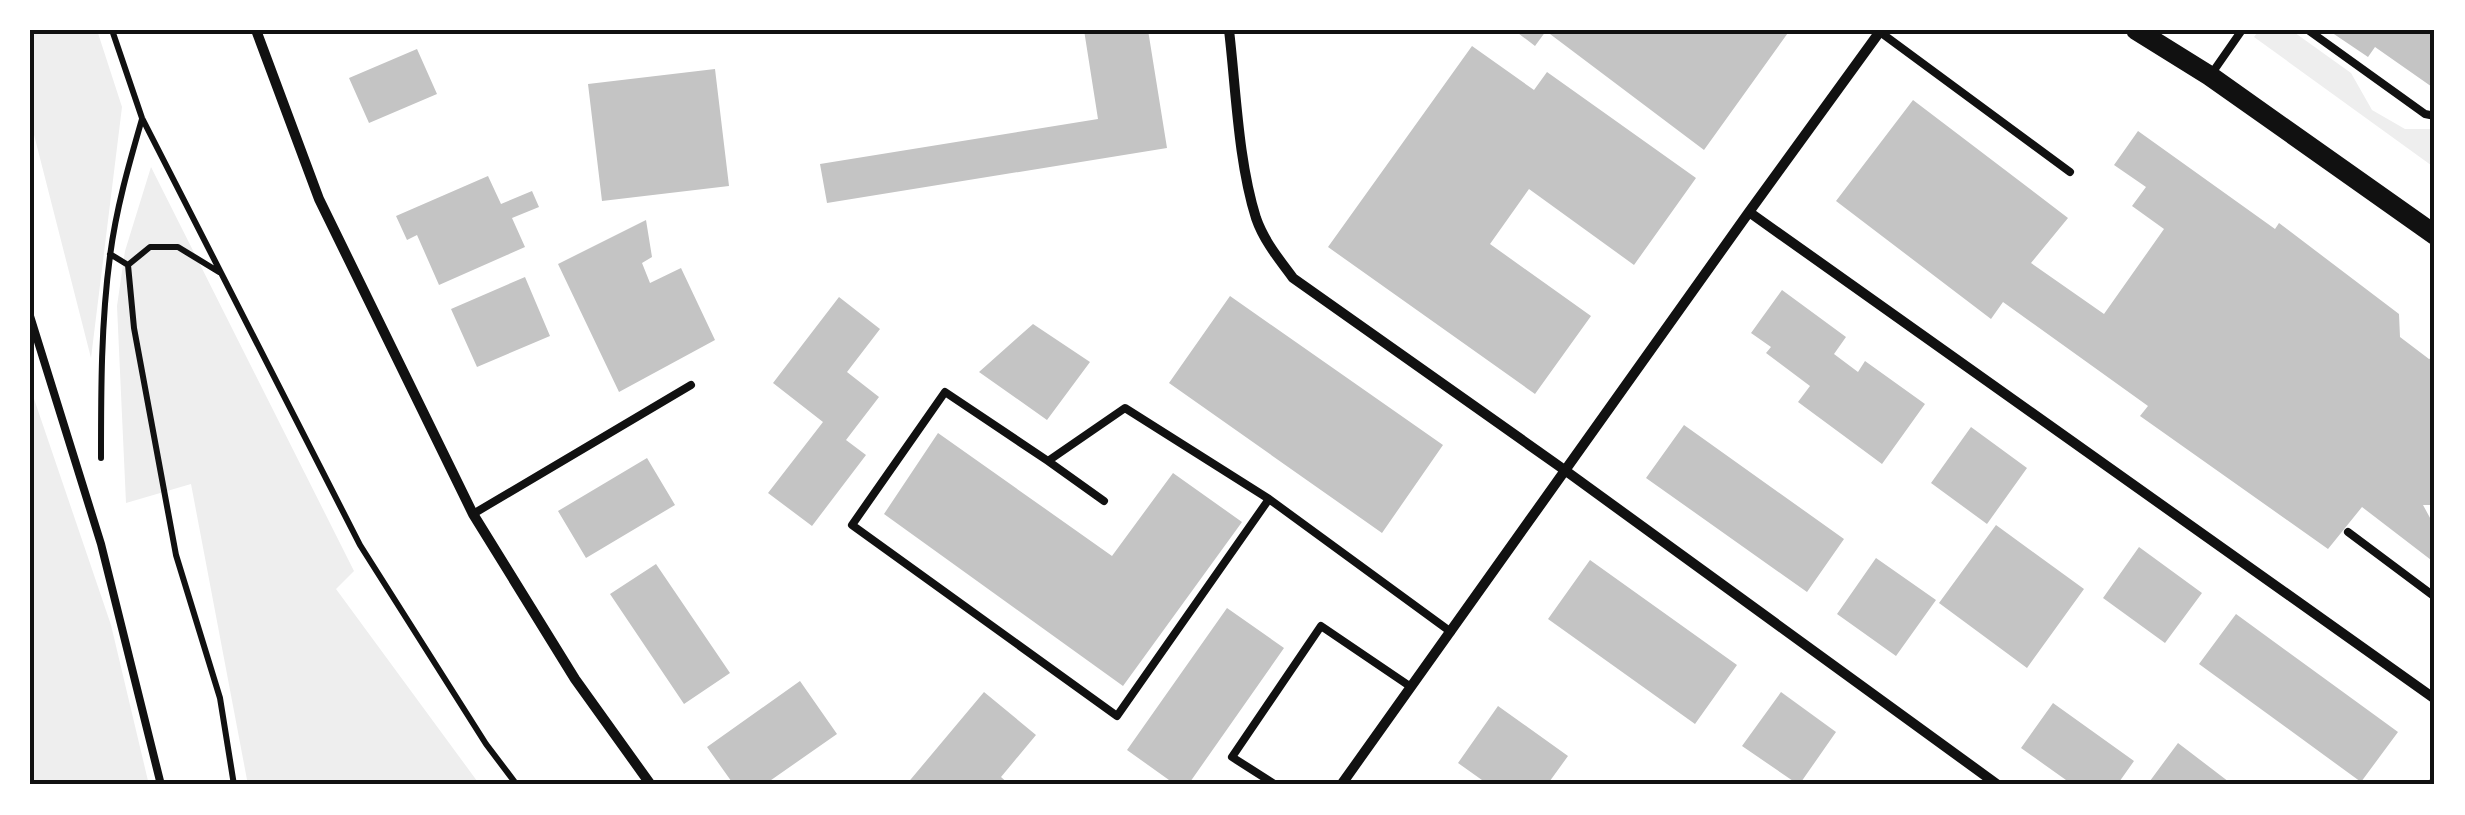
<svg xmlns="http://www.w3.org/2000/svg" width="2465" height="815" font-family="Montserrat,sans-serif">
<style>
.green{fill:#eee}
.building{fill:#c4c4c4}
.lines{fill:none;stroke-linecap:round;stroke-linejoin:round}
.path{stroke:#111;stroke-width:6}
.service{stroke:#111;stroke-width:8}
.minor{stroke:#111;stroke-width:10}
.secondary{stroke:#111;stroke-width:20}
.neatline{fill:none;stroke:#111;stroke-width:4}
</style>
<rect width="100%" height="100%" fill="#fff"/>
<path class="green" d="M30,30h67l25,77 -31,251 -61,-239z
M2259,30h32l60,43 21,37 33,19h30v39l-181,-131z
M151,167l203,404 -18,18 144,196h-232l-57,-301 -65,19 -9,-197 8,-55z
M30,387l81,238 38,160h-119z"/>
<path class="building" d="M1084,30h64l19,118 -340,55 -7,-39 278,-45z
M1514,30h276l-86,120 -158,-119 -11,15z
M2328,30h107v59l-60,-42 -7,10z
M1472,46l62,44 13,-18 149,106 -62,87 -105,-76 -39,55 101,72 -56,78 -207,-147z
M417,49l20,45 -68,29 -20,-45z
M715,69l14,117 -127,15 -14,-117z
M1913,100l155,118 -37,45 73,51 60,-85 -32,-23 14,-19 -32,-22 24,-34 137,98 4,-6 120,91 1,23 29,22 6,-2v148h-12l12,22v36l-73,-56 -34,42 -188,-133 8,-10 -145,-104 -12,17 -155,-118z
M488,176l13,28 31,-13 7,16 -27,11 13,29 -86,38 -22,-50 -10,5 -11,-24z
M646,220l6,37 -10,6 8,20 31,-15 34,72 -96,52 -61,-128z
M525,277l25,59 -73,31 -26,-58z
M1782,290l64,47 -12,17 24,18 7,-11 60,43 -43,60 -84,-62 12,-16 -44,-33 5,-6 -20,-14z
M1230,296l213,149 -61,88 -213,-150z
M839,297l41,32 -33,43 32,25 -33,43 20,15 -54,71 -44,-33 55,-71 -50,-39z
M1033,324l57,38 -43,58 -68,-48z
M1684,425l160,114 -37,53 -161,-114z
M1971,427l56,41 -40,56 -56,-41z
M938,433l174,123 61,-83 69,49 -119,164 -239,-172z
M647,458l28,47 -89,53 -28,-47z
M1996,525l88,64 -57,79 -88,-65z
M2139,547l63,46 -37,50 -62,-45z
M1876,558l60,42 -40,56 -59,-42z
M1590,560l147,105 -42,59 -147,-105z
M656,564l74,109 -46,31 -74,-110z
M1227,608l57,40 -96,137h-12l-49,-35z
M2236,614l162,118 -37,50 -162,-118z
M800,681l37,53 -73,51h-30l-27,-38z
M984,692l52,43 -35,42 9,8h-104z
M1781,692l55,40 -37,53 -57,-39z
M2053,703l81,58 -17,24h-44l-52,-37z
M1498,706l70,50 -21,29h-58l-31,-22z
M2178,743l55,42h-86z"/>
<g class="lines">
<path class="path" d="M112,30l30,88 218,427 126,199 31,41
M110,254l18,11 6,63 42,227 44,143 14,87
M128,265l22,-18h28l41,25
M101,458c0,-68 0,-135 9,-202 6,-47 19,-92 32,-137"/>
<path class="service" d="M2308,30l117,84 10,2
M1880,32l190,140
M2210,76l32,-46
M30,316l71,228 60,241
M1048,461l56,40
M1269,499l-152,217 -265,-191 93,-133 103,69 77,-53 144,91 182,133
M473,514l218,-129
M2348,532l87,65
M1276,785l-44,-28 89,-131 90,61"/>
<path class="minor" d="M256,30l63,169 154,315 102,165 76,106
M1229,30c7,59 9,131 27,188 8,23 23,41 37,60l273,193 432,314
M1749,212l686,487
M1341,785l408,-573 132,-182
M2433,785l2,-5"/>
<path class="secondary" d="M2136,30l74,46 225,159"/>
</g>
<rect width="2465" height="815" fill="none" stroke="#ffffff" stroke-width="65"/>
<rect x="32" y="32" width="2400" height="750" class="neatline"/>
</svg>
